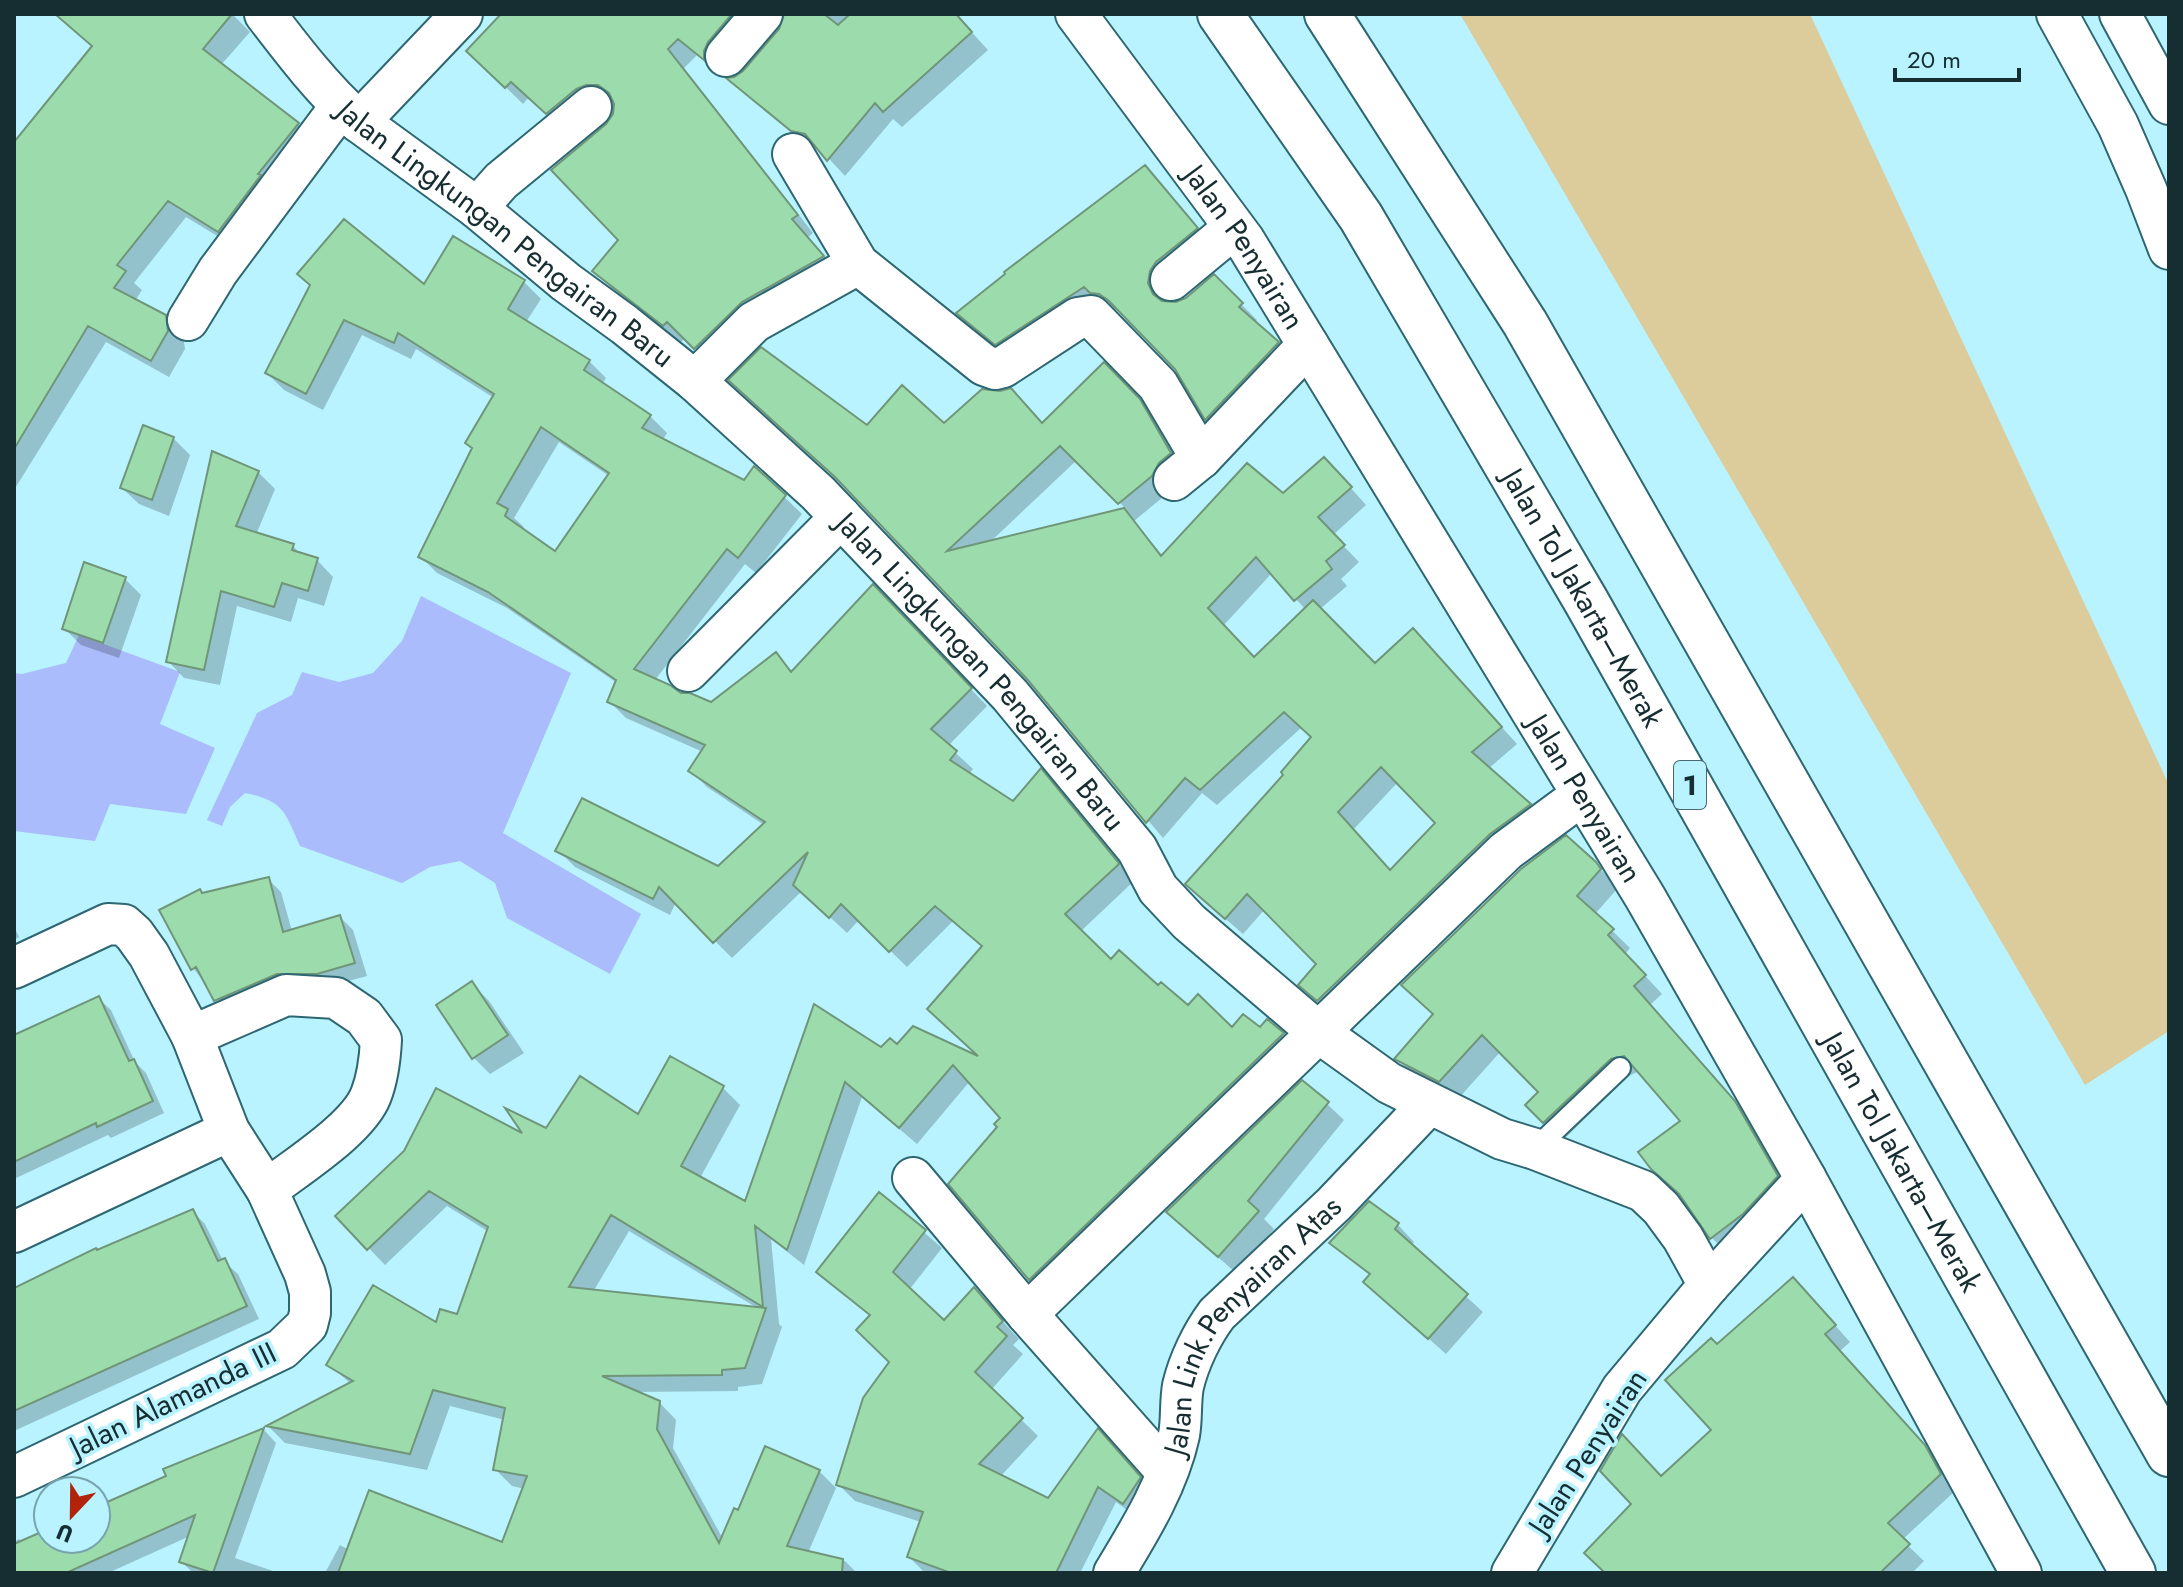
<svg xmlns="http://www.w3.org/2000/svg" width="2183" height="1587" font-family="Jost,sans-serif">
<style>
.green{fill:#dccc9c}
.water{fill:#aabcfc}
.shadow{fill:#0003;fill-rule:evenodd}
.building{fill:#9cdcac;stroke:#6f9678;stroke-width:2;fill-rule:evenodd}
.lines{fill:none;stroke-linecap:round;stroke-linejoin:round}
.lane-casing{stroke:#2e6772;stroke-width:24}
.street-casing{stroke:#2e6772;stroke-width:44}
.highway-casing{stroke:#2e6772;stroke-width:48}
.lane{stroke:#fff;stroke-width:20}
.street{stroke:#fff;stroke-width:40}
.highway{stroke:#fff;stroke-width:44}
.labels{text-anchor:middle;stroke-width:7;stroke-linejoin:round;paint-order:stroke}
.shield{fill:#b8f3ff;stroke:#476970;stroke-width:2}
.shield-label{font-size:28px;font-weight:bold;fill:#162e32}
.street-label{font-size:30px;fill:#162e32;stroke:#b8f3ff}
</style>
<rect width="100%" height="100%" fill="#b8f3ff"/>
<path class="green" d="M1460,14h350l359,771v246l-84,54z"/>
<path class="water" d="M421,596l150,77 -68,160 138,81 -31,60 -103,-56 -12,-35 -35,-22 -30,6 -28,16 -102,-37c-15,-34 -16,-45 -55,-53l-15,14 -8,19 -15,-6 50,-107 35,-18 10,-23 37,10 34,-9 29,-32z
M79,635l101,37 -20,52 55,24 -29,66 -76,-10 -15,37 -81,-10v-158l8,1 44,-11z"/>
<path class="shadow" d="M58,14h174l18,18 -29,33 77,59 18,18 -79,106 -51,-31 -52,66 8,7 -7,11 30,16 18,18 2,14 -16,28 -63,-35 -92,148v-344l80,-99z
M505,14h260l-45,60 -23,-19 -13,13 129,165 -5,4 32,37 -127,91 -28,-27 -4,4 -70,-54 -17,-17 27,-32 -13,-113 7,-11v-13l-10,-1 -41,29 -35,-33 -6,7 -54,-53z
M786,14h169l33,36 -86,77 -9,-8 -48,57 -24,-26 -10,-2 -80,-68 14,-8 37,-43z
M1145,168l68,77 -48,43v15l11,1 11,-5 27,-22 43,43 -3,3 40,37 -71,75 -16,-16 -31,-51 -59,-58 -9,-1 -95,51 -54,-47z
M524,282l17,17 -15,23 63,39 17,17 -4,6 48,32 17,17 -5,8 82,41 11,-13 47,45 -46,59 -11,-9 -90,116 26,15 30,10 64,-51 18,18 97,-68 97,102 -39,40 25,23 -4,5 44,30 28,-33 93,110 -54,51 31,30 47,26 30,20 44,22h28l7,-8 33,30 -253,244 -96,-112 49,-57 3,-9 -33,-37 -53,63 -55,-47 -58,168 -33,-26 8,85 3,3 -20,57 -24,3v4l-104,1 25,10 17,18 -3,28 50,91 16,-27 80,-41 17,17 -28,65 37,8 12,12h-532l15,-28 9,5 155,-5 21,-56 -13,-3 -17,-17 10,-49 -55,-14 -23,64 -142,-27 -16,-16 82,-43 -23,-20 131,-48 30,-84 -42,-26 -62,59 -47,-49 209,-86 92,-13 32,-58 52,29 17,17 -40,73 46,25 69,-196 66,43 16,-3 86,14v-113l-30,-27 -46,46 -48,-47 -12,13 -45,-42 -70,67 -56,-56 -6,13 -95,-48 -17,-17 160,18 46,-43 -57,-38 -17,-17 13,-18 -77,-34 -17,-17 8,-18 -110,-75 -70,-35 -17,-17 54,-106 20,-52 -78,-49 -5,10 -49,-24 -39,75 -39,-20 -17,-17 45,-87 112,1zM559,442l50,34 -53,78 -34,-24 2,-3 -10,-9zM629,1231l130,78 -166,-17z
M1104,365l52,53 30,52 -18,23 -34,28 29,35 121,-60 56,-20 26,29 -33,30 26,27 -18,17 6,7 -27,23 55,56 54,-18 88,97 -29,25 57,52 -210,195 -18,-15 2,-37 -54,-55 -22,25 -39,-34 109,-162 -11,-11 -85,78 -15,-12 -39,45 -135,-160 -161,-250 176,-2zM1077,460l50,50 -138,33zM1272,573l34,37 -52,50 -31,-34zM1398,782l40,41 -47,49 -38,-42z
M173,438l17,17 -21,61 -30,-12 -17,-16z
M258,472l17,17 -19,46 37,11 9,10 15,4 16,17 -9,29 -26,-8 -7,24 -54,-16 -17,79 -36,-7 -16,-17z
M124,578l17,17 -22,63 -38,-13 -17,-17z
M1595,863l23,25 -23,26 35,34 -5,6 37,40 -12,11 102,116 43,74 -66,60 -18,-18 -28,-116 -42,-47 -4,-2 -8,4 -66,64 -35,-35 13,-13 -40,-41 -43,48 -43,-23 -18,-18z
M268,879l13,13 11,39 48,-14 13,13 14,46 -138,37 -36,-45z
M14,926l5,11 -5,3z
M472,984l17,17 35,52 -34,21 -16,-16z
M98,998l13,12 24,52 11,11 18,40 -53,25 -3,-3 -94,44v-135z
M1327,1104l17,16 -80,99 10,10 -38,44 -51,-45z
M880,1194l62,54 -33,42 35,33 30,-33 45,49 -6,6 10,9 -32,36 47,46 -38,41 49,24 65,-53 42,47 -15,25 -25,-18 -36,71h-155l-16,-16 12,-35 -66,-21 -17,-17 53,-122 -20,-45 -53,-45z
M192,1211l13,13 18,37 15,13 21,45 -245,112v-141z
M1398,1225l16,17 -3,4 72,66 -37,42 -63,-56 -12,-22 -39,-33z
M1809,1296l41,46 -10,9 101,113 14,27 -53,49 22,21 -12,12h-301l50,-95 53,-48 3,-83z
M264,1430l12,13 -41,115 44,15h-86l-12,-12 9,-25 -82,37h-94v-31l5,-3 3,3 26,-11v8h48v-30l72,-32 -3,-7z"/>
<path class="building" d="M55,14h177l-29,35 96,74 -41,51 3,1 -43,57 -50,-31 -51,64 9,6 -12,17 52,27 2,16 -17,30 -63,-35 -74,123v-307l78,-96z
M501,14h231l-24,28 -4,9v9l-26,-21 -10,10 130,166 -6,4 32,37 -82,46 -48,47 -27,-27 -4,4 -71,-55 26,-31 -67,-70 55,-46 7,-10 1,-10 -5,-11 -11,-8h-12l-10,4 -30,25 -35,-32 -6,6 -39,-37z
M784,14h40l14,11 12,-11h106l16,18 -89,80 -8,-9 -48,58 -22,-27 -14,-3 -65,-53 8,-1 9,-6 36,-42z
M1145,165l53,63 -42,34 -6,9 -2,12 5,11 9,7 14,1 10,-4 28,-24 29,29 -4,4 40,35 -74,78 -30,-51 -67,-69 -9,-6 -9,-1 -6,-6 -89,58 -39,-32 49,-39 -1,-2z
M344,219l80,65 29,-48 72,44 -17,29 82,51 -6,10 67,45 -9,13 102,52 10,-14 32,29 -48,63 -11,-9 -93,120 36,16 11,8h9l21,9 65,-50 15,20 82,-88 99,104 -41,41 26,22 -7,9 63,41 28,-33 77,94 1,2 -54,50 46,45 8,-9 39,35 3,-3 27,23 10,-11 34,33 11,-13 17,13 7,-8 17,14 -255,247 -81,-96 49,-57 -3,-3 6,-6 -47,-53 -54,63 -54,-46 -58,168 -32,-24 8,81 -152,-92 -42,72 197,21 -21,60 -23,2v5l-120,1 58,25 -3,28 62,114 15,-35 4,2 27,-64 55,24 -33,76 56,13 -1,14h-504l31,-83 133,52 25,-66 -34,-6 12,-62 -72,-18 -23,64 -144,-28 87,-45 -27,-16 47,-80 63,37 4,-13 17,5 31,-87 -59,-36 -62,59 -32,-34 69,-65 32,-63 86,45 -17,-25 41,20 34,-52 58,38 32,-58 54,30 -43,80 64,35 69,-197 67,43 9,-9 7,6 16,-18 65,30 -51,-47 55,-63 -47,-40 -46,46 -48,-48 -12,14 -36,-33 15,-33 -95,91 -54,-56 -6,12 -98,-48 27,-53 136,68 47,-44 -77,-51 17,-26 -98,-43 9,-22 -128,-88 -70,-35 54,-109 -7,-5 29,-49 -96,-61 -4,10 -50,-23 -38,74 -41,-21 45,-88 -13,-11zM541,427l68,46 -54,78 -50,-35 3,-7 -11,-6z
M761,347l106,78 35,-40 42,38 38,-34 18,2 11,-3 31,35 62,-61 36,37 31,54 -12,10 -7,13 -34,28 -58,-58 -113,105 177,-43 37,48 86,-93 36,30 41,-36 28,30 -34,30 27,28 -19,16 6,8 -38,32 -38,-44 -48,51 46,49 59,-57 62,63 38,-35 89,99 -30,25 59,52 -41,30 -173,167 -19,-16 18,-21 -69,-70 -22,25 -40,-35 98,-109 -2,-3 30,-35 -27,-25 -84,78 -15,-12 -39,45 -119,-144 -192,-202 -107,-97zM1381,767l54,56 -45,47 -52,-58z
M143,425l31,12 -22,63 -32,-12z
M212,451l47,20 -23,55 58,18 -2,6 26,8 -10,33 -26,-8 -8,24 -53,-16 -17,79 -38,-8z
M84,562l42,15 -23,66 -41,-14z
M1566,835l30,27 5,7 -24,27 37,33 -6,6 38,40 -12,11 101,115 43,75 -35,38 -33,25 -31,-45 -28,-25 -13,-17 42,-31 -56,-65 -13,3 -68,64 -18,-18 13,-13 -56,-57 -43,47 -45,-23 39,-45 -32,-29 120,-116z
M269,877l14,55 57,-17 15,48 -38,11h-40l-63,27 -18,-34 -5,3 -32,-60 41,-21 2,4z
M472,981l36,54 -36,24 -36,-54z
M99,996l30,65 5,-2 19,42 -56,26 -1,-4 -82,39v-127z
M1302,1080l27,22 -81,99 11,10 -41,46 -52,-45z
M879,1192l47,38 -33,42 51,48 30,-33 29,34 -6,6 10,9 -32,36 48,46 -44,46 69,34 50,-70 43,49 -18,27 -25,-17 -42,86h-105l-44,-16 16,-45 -87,-27 27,-87 26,-36 -33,-32 14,-15 -54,-43z
M1369,1201l30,22 -4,6 73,65 -40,45 -65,-57 7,-8 -41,-31z
M193,1209l25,52 7,-3 22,48 -233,105v-123l82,-40 1,2z
M1793,1277l43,48 -11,9 100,111 16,29 -53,49 22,21 -30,29h-275l-21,-20 47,-49 -31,-33 22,-37 39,42 50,-46 -46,-50 46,-42 6,6z
M264,1428l-51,145 -34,-11 16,-47 -129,58h-52v-29l34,-15v10h48v-32l70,-31 -3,-7z"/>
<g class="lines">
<g class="lane-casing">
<path id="lane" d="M1535,1149l85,-81"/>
</g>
<g class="street-casing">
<g id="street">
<path id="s1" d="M265,14c29,38 58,76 94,108l118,86 89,74 59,43 70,56 123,112 192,202 127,154 21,40 31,33 129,110 71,51 113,56 33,10 108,42 18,17 22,30 26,47"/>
<path id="s2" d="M1076,14l168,226 401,657 161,282 -97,106 -87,104 -110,184"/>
<path d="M2057,14l61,111 28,64 23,60"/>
<path d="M2120,14l49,90"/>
<path d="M726,56l36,-42"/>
<path d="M359,122l103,-108"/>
<path d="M793,154l65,110 126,101 11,4 8,-2 75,-49 13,-2 67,69 43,73 107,-113"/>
<path d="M477,208l24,-27 90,-74"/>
<path d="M1171,280l63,-52"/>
<path d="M188,320l30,-49 123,-165"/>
<path d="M695,381l59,-59 104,-58"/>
<path d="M1174,480l27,-22"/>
<path d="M688,671l153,-154"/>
<path d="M14,968l94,-44 16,1 10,9 15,21 43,81 37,95 38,59 38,84 5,18v21l-3,12 -25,24 -268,128"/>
<path d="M192,1036l94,-41 50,3 28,19 17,23c-1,19 -3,37 -10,55 -13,34 -75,72 -104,95"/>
<path d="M913,1178l114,136 140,158"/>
<path d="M1806,1179l215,394"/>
<path d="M14,1232l215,-101"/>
<path d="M1027,1314l479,-463 76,-56"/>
<path id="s3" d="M1114,1573c26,-43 54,-88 65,-138 3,-16 1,-33 4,-49 6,-25 19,-52 34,-72l117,-110 95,-100"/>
</g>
</g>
<g class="highway-casing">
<g id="highway">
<path id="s4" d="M1220,14l141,203 225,384 547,972"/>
<path d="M1327,14l198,309 644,1131"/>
</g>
</g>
<use href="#lane" class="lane"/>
<use href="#street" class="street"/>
<use href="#highway" class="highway"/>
</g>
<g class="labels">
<rect class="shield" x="1674" y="761" width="32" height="48" rx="6"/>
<g class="shield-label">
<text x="1690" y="795">1</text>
</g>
<g class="street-label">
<text dy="10" stroke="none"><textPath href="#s1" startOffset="328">Jalan Lingkungan Pengairan Baru</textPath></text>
<text dy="10" stroke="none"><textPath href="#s2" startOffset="288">Jalan Penyairan</textPath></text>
<text dy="10" stroke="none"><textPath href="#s4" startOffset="688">Jalan Tol Jakarta–Merak</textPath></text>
<text dy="10" stroke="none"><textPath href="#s1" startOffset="976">Jalan Lingkungan Pengairan Baru</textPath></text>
<text dy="10" stroke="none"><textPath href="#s2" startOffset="936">Jalan Penyairan</textPath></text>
<text dy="10" stroke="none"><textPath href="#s4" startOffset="1336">Jalan Tol Jakarta–Merak</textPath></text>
<text dy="10" stroke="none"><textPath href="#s3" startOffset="290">Jalan Link.Penyairan Atas</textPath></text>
<text transform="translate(173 1400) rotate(-26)" y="10">Jalan Alamanda III</text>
<text transform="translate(1588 1452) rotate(-57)" y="10">Jalan Penyairan</text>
</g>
</g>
<rect width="2183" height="1587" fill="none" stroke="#162e32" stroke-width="32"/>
<g transform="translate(72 1515) rotate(202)"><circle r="38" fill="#b8f3ff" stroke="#77a4ad" stroke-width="2"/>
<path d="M0-6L14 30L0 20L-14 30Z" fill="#b1240b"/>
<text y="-12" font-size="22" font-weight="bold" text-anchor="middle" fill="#162e32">U</text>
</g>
<path d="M1895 68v12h124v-12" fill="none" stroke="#162e32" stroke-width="4"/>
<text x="1907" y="68" font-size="24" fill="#162e32" stroke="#b8f3ff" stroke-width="6" paint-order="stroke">20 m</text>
</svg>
